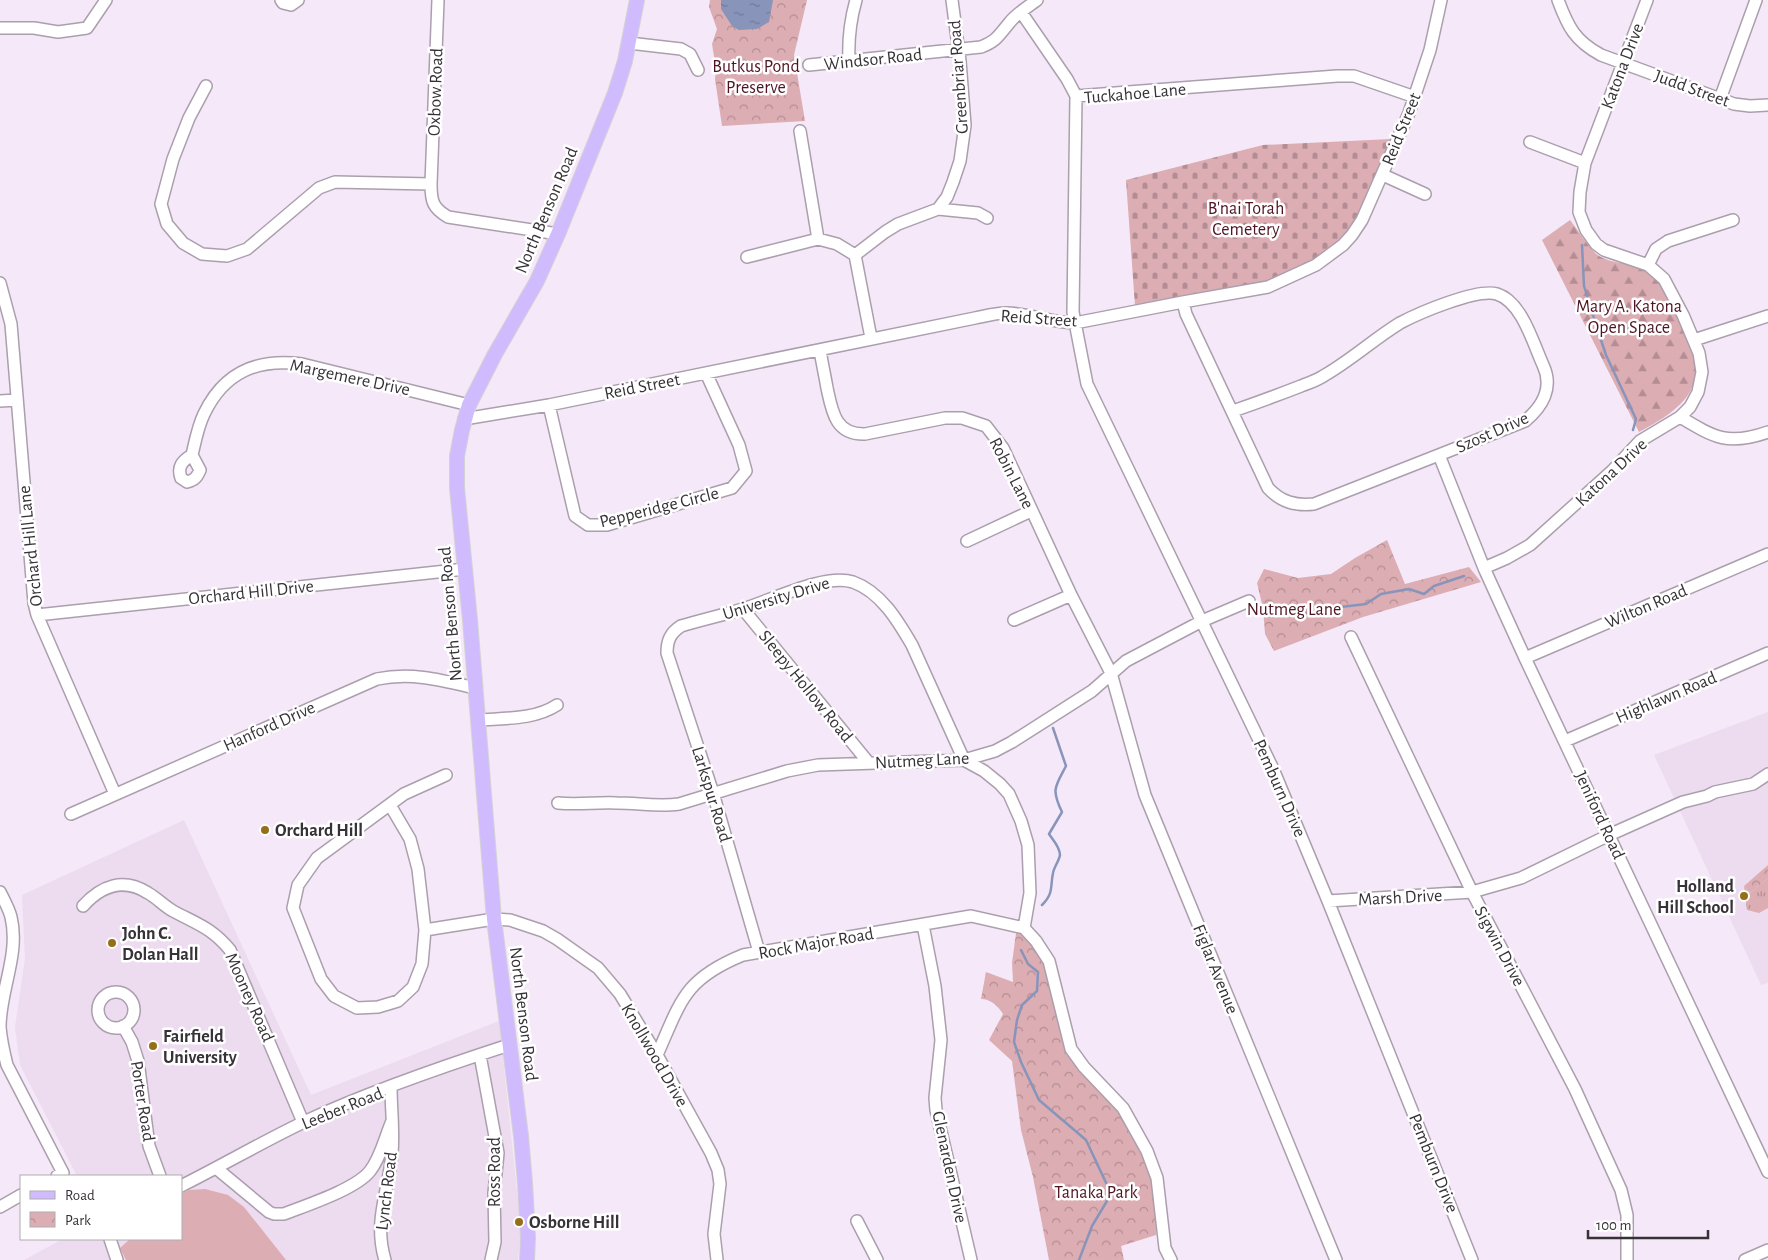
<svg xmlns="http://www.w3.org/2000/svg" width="1768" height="1260" font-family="'Alegreya Sans',sans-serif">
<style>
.built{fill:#eddbf0}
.grass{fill:url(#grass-tufts)}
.forest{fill:url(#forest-firs)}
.cemetery{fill:url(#cemetery-stones)}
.park{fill:url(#park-crowns)}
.garden{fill:#dcadb3}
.water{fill:url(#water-ripples)}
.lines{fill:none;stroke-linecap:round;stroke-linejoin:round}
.stream{stroke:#8894ba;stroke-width:2.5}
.minor-casing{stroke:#ab9fad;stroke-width:14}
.major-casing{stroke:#d3d2d3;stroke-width:16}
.minor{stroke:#fff;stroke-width:11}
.major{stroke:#d0bbfe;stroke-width:14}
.poi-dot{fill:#946f17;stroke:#fff;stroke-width:2}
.labels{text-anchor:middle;stroke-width:5;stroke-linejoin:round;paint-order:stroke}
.street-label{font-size:18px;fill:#373238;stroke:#fff}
.park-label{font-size:18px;fill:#4f1422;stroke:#fff}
.poi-label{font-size:18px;font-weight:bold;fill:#373238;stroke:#fff;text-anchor:start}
</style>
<defs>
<pattern id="grass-tufts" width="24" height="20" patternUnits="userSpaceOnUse" patternTransform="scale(1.25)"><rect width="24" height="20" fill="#dcadb3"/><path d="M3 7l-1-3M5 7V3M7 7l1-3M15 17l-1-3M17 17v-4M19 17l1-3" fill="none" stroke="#b38d93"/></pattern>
<pattern id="forest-firs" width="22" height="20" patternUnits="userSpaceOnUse" patternTransform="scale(1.25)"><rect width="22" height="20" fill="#dcadb3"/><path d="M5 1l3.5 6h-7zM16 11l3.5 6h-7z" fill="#b38d93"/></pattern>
<pattern id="cemetery-stones" width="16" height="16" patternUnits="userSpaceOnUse" patternTransform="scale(1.25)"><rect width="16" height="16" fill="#dcadb3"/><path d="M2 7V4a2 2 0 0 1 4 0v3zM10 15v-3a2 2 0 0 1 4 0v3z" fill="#b38d93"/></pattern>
<pattern id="park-crowns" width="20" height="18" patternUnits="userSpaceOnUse" patternTransform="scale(1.25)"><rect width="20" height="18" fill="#dcadb3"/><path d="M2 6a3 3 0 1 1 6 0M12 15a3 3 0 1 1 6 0" fill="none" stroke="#b38d93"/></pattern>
<pattern id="water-ripples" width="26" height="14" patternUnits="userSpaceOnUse" patternTransform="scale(1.25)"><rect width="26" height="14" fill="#8894ba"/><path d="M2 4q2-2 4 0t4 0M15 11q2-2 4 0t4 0" fill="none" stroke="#707998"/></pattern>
</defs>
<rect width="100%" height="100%" fill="#f5e8f8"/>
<path class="built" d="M1768,712v271l-7,2 -107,-230z
M184,820l127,275 188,-74 22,208 -3,31h-494l39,-21h118v-63h-104l-57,-111 -5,-38 10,-68 -3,-64z"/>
<path class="grass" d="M1768,878v30l-9,5 -12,-3 -3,-24 6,7z"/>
<path class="forest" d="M1570,220c7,9 21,31 29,36 15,9 36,6 50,17 16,12 24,34 32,52 4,11 11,23 14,35 7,38 -29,57 -56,72l-97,-192z"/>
<path class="cemetery" d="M1391,139l-37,89 -19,21 -20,12 -48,22 -132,23 -9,-126 137,-35z"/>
<path class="park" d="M710,0h97l-13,55 11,66 -83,5 -7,-47 1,-10 -4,-25 5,-15 -8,-22z
M1387,540l18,44 64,-17 12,15 -118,35 -89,34 -9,-17 -2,-26 -6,-25 7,-14 34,9 33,-4 24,-16z
M1768,865v13l-18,15 -6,-7z
M1017,926l28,34 21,80 2,15 55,57 32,69 1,54 -35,11 3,14h-75l-16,-83 -12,-47 -9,-69 -23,-21 14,-26c-5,-8 -12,-15 -22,-15l5,-27 27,10 -1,-19z"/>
<path class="garden" d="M205,1189l23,6 16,12 42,53h-160l-6,-12 10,-9h51v-45l8,-4z"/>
<path class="water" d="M721,0h52l-4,22 -12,7 -18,1 -7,-4 -11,-17z"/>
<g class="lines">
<path class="stream" d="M1582,245l2,41 12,39 10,30 30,64 -3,11
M1263,615l11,-5 44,5 14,-7 34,-4 15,-10 28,-5 15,5 10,-8 30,-10
M1042,905c12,-12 8,-18 11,-32 1,-6 6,-12 7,-18 0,-8 -7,-15 -11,-21l13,-22c-11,-23 -7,-25 4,-46l-13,-38
M1021,950l7,14 10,8 -1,19 -15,14 -5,15 -3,22 7,20 18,38 47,40 22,47 -1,14 -15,25 -13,34"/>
<g class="minor-casing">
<path id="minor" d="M281,0l2,3 8,2 7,-5
M1558,0c10,27 17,41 43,55l133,49 16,2 18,-1
M1021,12l46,67 9,17 -3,216 14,72 186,385 55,132 144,359
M0,28h34l24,4 29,-4 19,-28
M629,43l52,6 9,5 8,16
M849,61c-1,-21 1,-40 7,-61
M809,65l172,-18c16,-6 18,-12 29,-25 7,-9 18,-15 27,-22
M206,86l-17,32 -16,41 -12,45 6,20 16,19 19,11 25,2 20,-7 72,-61 16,-6 96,2c0,18 2,24 17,33l110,17
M1076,96l261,-20h17l61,21
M1720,99l36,-99
M800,131l18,108 19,5 18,11
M1530,142l55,21
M1383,175l42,19
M431,184l7,-184
M938,209l40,4 9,5
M855,255l30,-23 13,-8 40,-15 9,-12 6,-15 7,-21 5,-36 -5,-64 -8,-61
M855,255l16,83
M747,257l71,-18
M1648,265l8,-16 12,-8 65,-21
M0,283l11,41 23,279 3,12 78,179
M1183,302l3,12 82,174c13,14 27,18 46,16l211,-83c17,-14 29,-33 18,-56 -10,-22 -21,-63 -46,-71 -20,-6 -78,19 -97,29 -26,16 -49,37 -75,52 -7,5 -16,8 -24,11 -23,9 -45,17 -68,25
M1694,340l74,-24
M820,350c2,13 5,26 7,38 5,23 8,47 38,46l80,-16h17l24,8 17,22 68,147 40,78 34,122 191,465
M0,401l16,-1
M549,405l26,111 13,9h19l125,-37 14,-17 -7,-26 -33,-72
M1680,417c35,21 48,29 88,15
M464,419l85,-14 426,-87c10,-2 21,-5 31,-5 23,0 46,10 69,10l108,-21 85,-15 48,-22 27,-20 9,-10 10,-15 47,-107 21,-63 11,-50
M192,455c-10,6 -15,12 -11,23l6,4c8,-2 10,-5 13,-12l-8,-15c3,-13 6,-29 12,-41 20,-42 53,-56 98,-50l167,41
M1439,455l45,113 41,90 243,514
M967,541l64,-30
M1484,568l23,-10 23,-13 82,-74 28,-30 40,-24 10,-10 8,-15 4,-20 -3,-19 -16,-38 -19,-36 -16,-14 -44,-15 -8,-6 -10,-14 -7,-18 1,-20 5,-29 62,-163
M743,609l125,153
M37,615l428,-46
M1014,620l57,-25
M1351,637l121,255 103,197 46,101 6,25v45
M1525,658l243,-104
M478,720c26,-2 56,0 79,-15
M1565,741l203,-88
M558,803c20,2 39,-1 59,0 21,0 41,4 62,1l108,-33 31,-6 146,-5 31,-9 17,-9 80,-51 34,-30 76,-40 47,-20
M390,805l20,34 8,30 7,61 -3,34 -9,23 -15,14 -20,6 -21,1 -23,-12 -13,-17 -28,-71 5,-23 19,-27 87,-64 42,-19
M71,814l306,-135c35,-7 64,1 98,9
M0,892c4,8 9,17 11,25 9,37 -11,73 -11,110 1,13 4,26 7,38l56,108 -6,3
M1328,901l144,-9 49,-14 88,-43 74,-33 24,-6 8,-4 38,-8 15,-10
M83,906c18,-20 40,-29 65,-13 9,5 16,13 25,18 24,13 39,17 57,39l73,172
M923,925l12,61 6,54 -6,58 1,12 35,150
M425,930l69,-11 16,1 33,11 14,8 41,29 22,26 37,61 54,98 7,17 2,14 -6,50 3,26
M759,952l-46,-159 -46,-140c0,-12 3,-20 14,-27 20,-6 42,-11 62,-17 29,-9 82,-36 110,-27 28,10 45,39 59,63l52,115 20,11 16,13 9,10 12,27 7,24 2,48 -6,35 12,13 13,20 22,88 13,18 39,41 24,43 10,27 8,70 6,12
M98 1010a18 18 0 1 1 36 0a18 18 0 1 1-36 0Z
M123,1026l9,16 6,19 11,85 11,30
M480,1055l18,98 -4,40 1,49 -4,18
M657,1055c24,-54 27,-76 86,-100l228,-39 53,12
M216,1168l53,44 5,2h10c23,-9 72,-25 86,-43 11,-14 15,-34 22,-50
M181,1186c42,-21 83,-45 125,-65 65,-30 135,-54 203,-76
M0,1207l21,-12
M857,1221l20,39
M110,1239l7,21
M385,1260c-12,-40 4,-69 7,-107 2,-22 -1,-44 -1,-66
M1745,1260l23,-10"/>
</g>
<g class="major-casing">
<path id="major" d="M527,1260l1,-22 -3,-55 -4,-47 -27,-217 -24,-299 -13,-132v-32l5,-26 7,-25 26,-51 42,-73 21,-47 57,-141 10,-32 12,-61"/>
</g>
<use href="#minor" class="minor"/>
<use href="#major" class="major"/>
</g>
<g class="poi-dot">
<circle cx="265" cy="830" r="5"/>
<circle cx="1744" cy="896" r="5"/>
<circle cx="112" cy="943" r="5"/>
<circle cx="153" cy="1046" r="5"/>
<circle cx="519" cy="1222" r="5"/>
</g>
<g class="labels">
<g class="street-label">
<text transform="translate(873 59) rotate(-6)" y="6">Windsor Road</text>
<text transform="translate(1622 66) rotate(-69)" y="6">Katona Drive</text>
<text transform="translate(958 77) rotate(-94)" y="6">Greenbriar Road</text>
<text transform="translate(1692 88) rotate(20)" y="6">Judd Street</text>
<text transform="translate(435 92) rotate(-88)" y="6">Oxbow Road</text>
<text transform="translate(1135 93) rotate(-5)" y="6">Tuckahoe Lane</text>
<text transform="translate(1401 129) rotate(-68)" y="6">Reid Street</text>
<text transform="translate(546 210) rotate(-67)" y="6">North Benson Road</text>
<text transform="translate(1039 318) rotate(4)" y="6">Reid Street</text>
<text transform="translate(350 377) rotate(12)" y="6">Margemere Drive</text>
<text transform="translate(642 386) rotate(-11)" y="6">Reid Street</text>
<text transform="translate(1492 432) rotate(-24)" y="6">Szost Drive</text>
<text transform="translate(1611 472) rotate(-43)" y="6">Katona Drive</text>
<text transform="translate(1012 473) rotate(63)" y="6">Robin Lane</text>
<text transform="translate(659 507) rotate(-14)" y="6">Pepperidge Circle</text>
<text transform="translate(30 546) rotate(-96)" y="6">Orchard Hill Lane</text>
<text transform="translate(251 592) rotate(-6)" y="6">Orchard Hill Drive</text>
<text transform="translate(776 598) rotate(-17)" y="6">University Drive</text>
<text transform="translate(1646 606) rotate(-23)" y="6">Wilton Road</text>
<text transform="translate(450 614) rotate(-95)" y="6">North Benson Road</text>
<text transform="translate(806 686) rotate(51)" y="6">Sleepy Hollow Road</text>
<text transform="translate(1666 697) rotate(-23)" y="6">Highlawn Road</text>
<text transform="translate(269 726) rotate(-24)" y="6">Hanford Drive</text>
<text transform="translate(922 760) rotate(-3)" y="6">Nutmeg Lane</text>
<text transform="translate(1280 788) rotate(66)" y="6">Pemburn Drive</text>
<text transform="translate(712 794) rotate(73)" y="6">Larkspur Road</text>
<text transform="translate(1600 815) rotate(65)" y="6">Jeniford Road</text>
<text transform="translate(1400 897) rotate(-3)" y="6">Marsh Drive</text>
<text transform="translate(816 943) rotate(-10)" y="6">Rock Major Road</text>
<text transform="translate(1500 946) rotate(62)" y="6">Sigwin Drive</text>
<text transform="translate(1216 969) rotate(68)" y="6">Figlar Avenue</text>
<text transform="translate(250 997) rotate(66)" y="6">Mooney Road</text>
<text transform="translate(524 1014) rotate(83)" y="6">North Benson Road</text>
<text transform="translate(655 1055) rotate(60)" y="6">Knollwood Drive</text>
<text transform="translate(143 1101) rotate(81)" y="6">Porter Road</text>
<text transform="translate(342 1108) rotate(-22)" y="6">Leeber Road</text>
<text transform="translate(1434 1163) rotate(68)" y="6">Pemburn Drive</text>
<text transform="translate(950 1167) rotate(78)" y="6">Glenarden Drive</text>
<text transform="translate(494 1172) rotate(-90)" y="6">Ross Road</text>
<text transform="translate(386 1191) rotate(-83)" y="6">Lynch Road</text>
</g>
<g class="park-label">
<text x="756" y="72">Butkus Pond<tspan x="756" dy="21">Preserve</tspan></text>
<text x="1246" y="214">B'nai Torah<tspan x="1246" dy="21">Cemetery</tspan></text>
<text x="1629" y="312">Mary A. Katona<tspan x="1629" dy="21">Open Space</tspan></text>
<text x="1294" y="615">Nutmeg Lane</text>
<text x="1096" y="1198">Tanaka Park</text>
</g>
<g class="poi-label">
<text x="275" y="836">Orchard Hill</text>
<text x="1734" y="892" text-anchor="end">Holland<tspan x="1734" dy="21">Hill School</tspan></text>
<text x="122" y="939">John C.<tspan x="122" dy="21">Dolan Hall</tspan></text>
<text x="163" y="1042">Fairfield<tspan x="163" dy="21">University</tspan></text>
<text x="529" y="1228">Osborne Hill</text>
</g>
</g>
<rect x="20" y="1175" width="162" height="65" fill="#ffffff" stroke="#afadaf"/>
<rect x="30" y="1191" width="25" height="8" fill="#d0bbfe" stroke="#afadaf"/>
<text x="65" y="1200" font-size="15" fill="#373238">Road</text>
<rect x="30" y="1212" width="25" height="15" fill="url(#park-crowns)" stroke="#afadaf"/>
<text x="65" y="1225" font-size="15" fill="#373238">Park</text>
<path d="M1588 1230v8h120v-8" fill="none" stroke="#373238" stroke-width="2.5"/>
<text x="1596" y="1230" font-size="15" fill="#373238" stroke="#ffffff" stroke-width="4" paint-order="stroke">100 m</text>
</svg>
